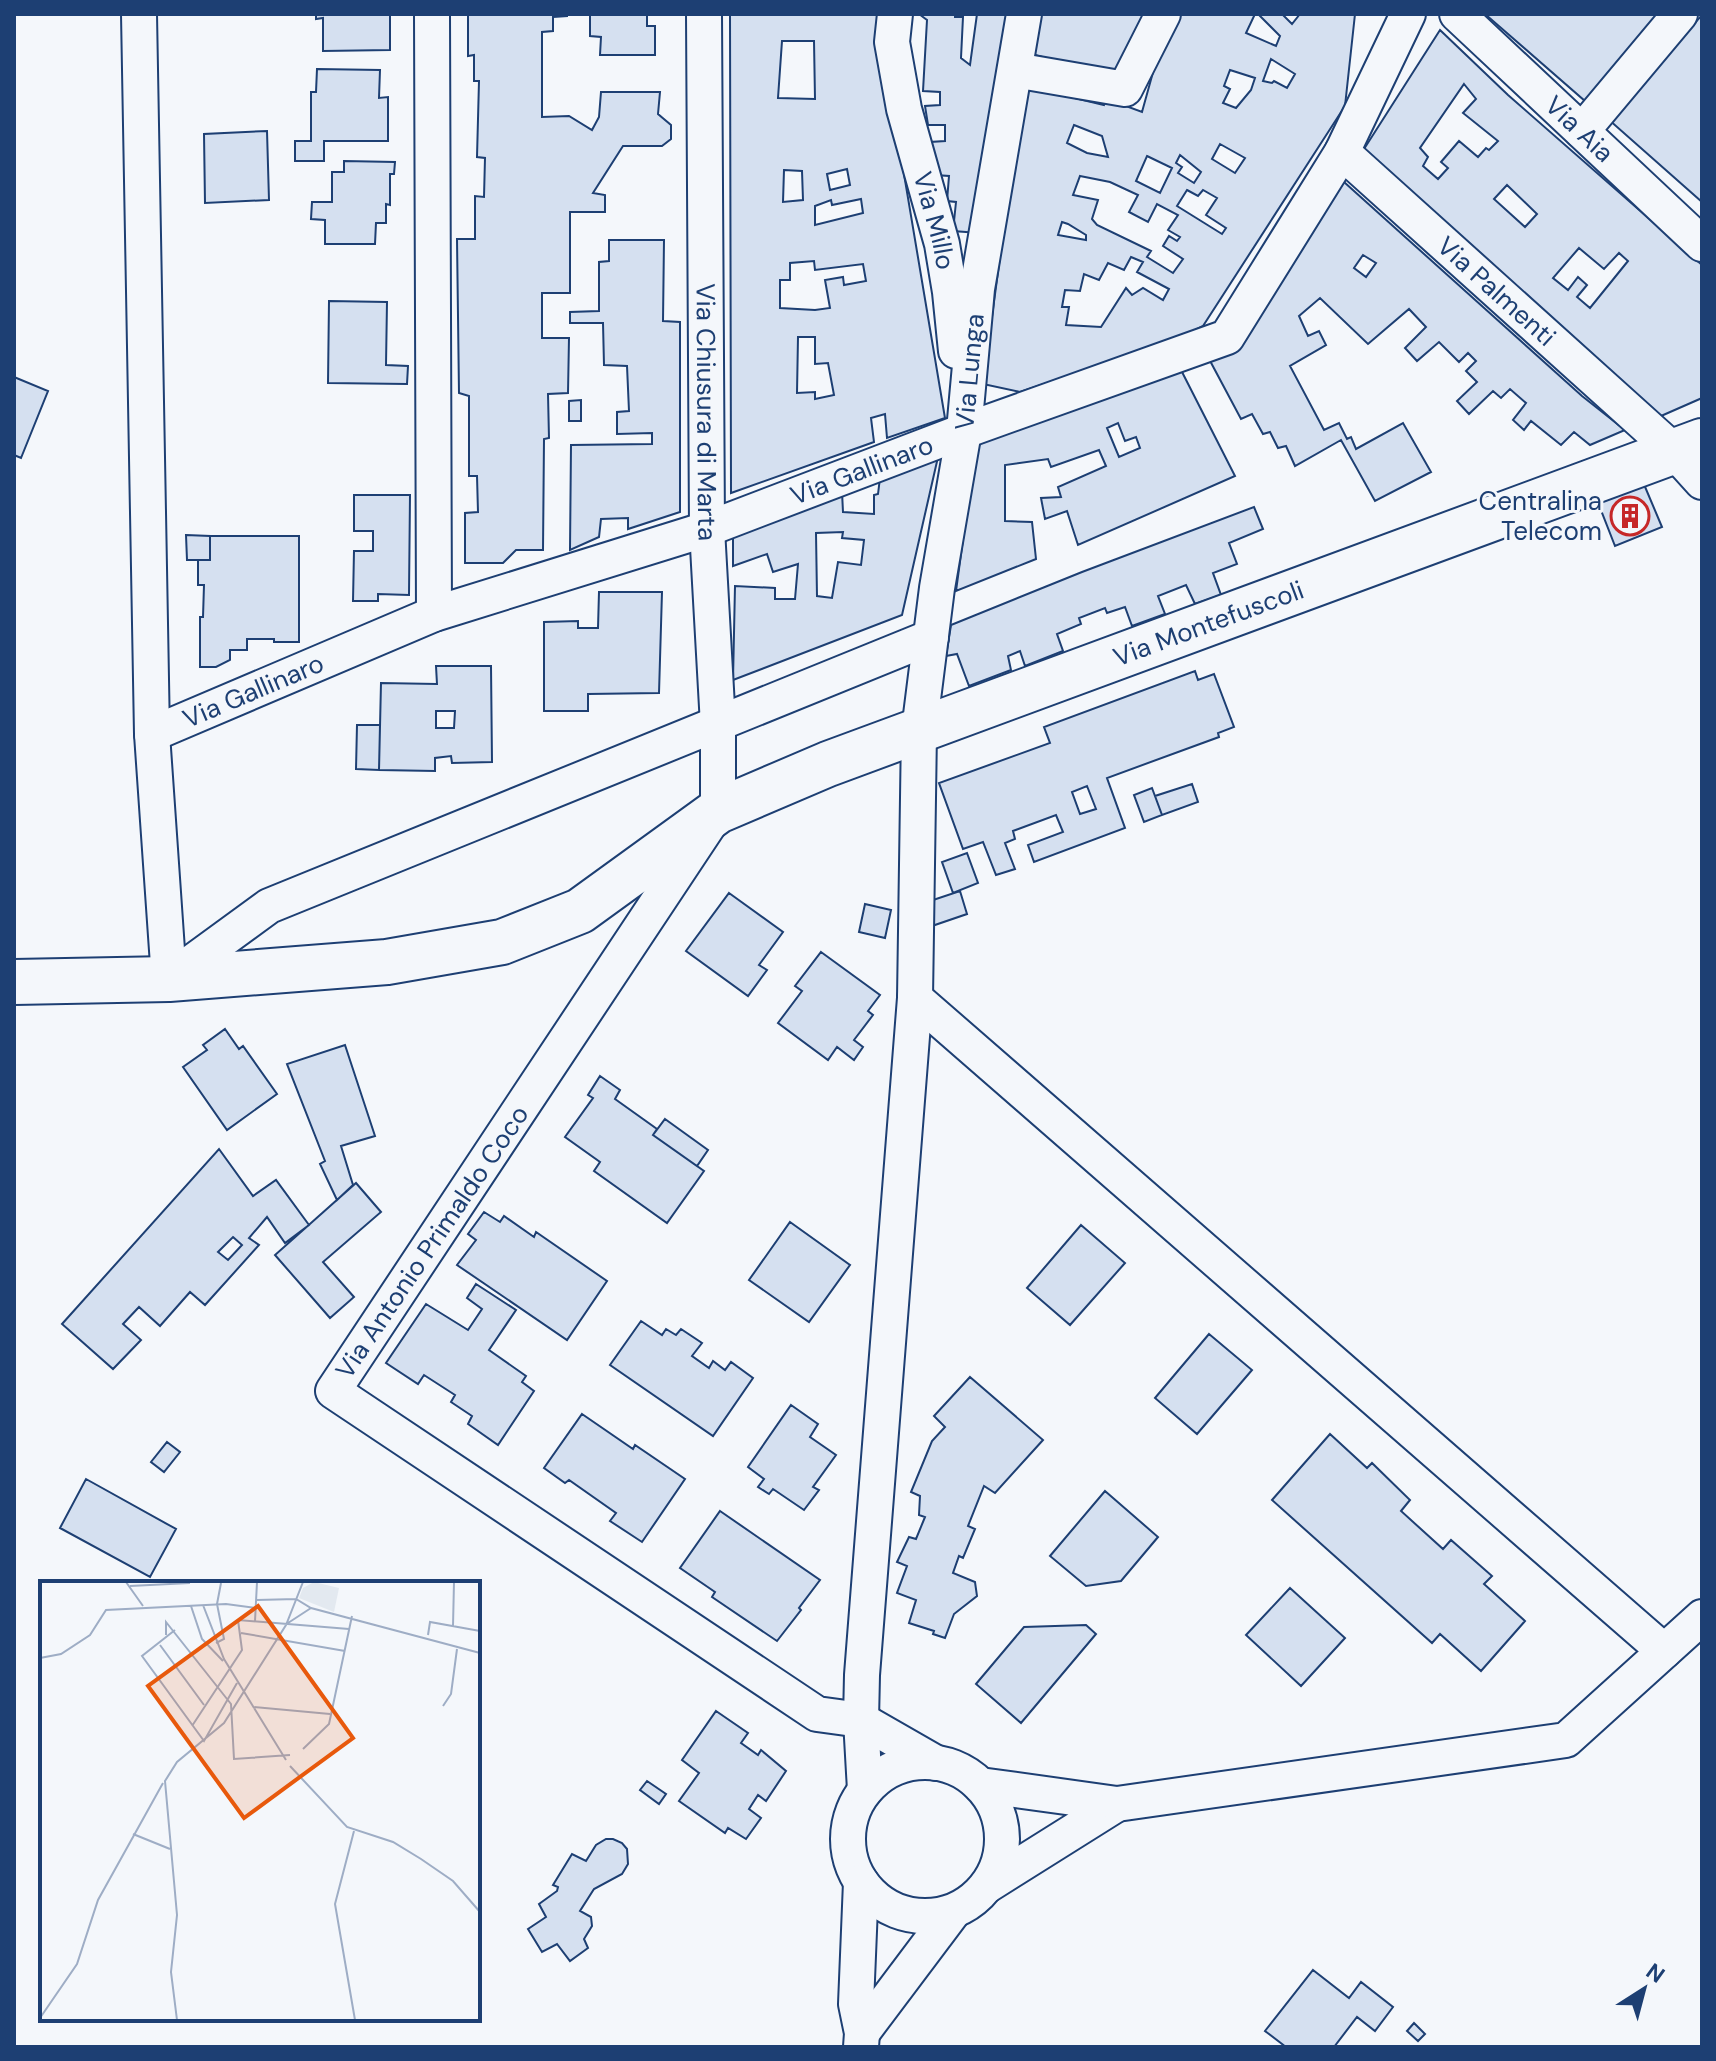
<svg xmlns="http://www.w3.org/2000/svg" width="1716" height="2061" font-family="'DM Sans',sans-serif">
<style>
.building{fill:#d5e0f0;stroke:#1d3f73;stroke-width:2;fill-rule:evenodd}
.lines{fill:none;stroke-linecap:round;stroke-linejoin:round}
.minor-casing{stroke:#1d3f73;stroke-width:38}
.secondary-casing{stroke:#1d3f73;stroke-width:48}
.minor{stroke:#f4f7fb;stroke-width:34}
.secondary{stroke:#f4f7fb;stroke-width:44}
.labels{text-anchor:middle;stroke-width:6;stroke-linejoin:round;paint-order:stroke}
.street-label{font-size:26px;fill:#1d3f73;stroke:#f4f7fb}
.poi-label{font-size:26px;fill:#1d3f73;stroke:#f4f7fb;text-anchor:end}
.inset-road{fill:none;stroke:#9eadc5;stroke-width:2}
.view{fill:#e8590c;fill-opacity:0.15;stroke:#e8590c;stroke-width:4}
.inset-edge{fill:none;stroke:#1d3f73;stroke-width:4}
</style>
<rect width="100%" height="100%" fill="#f4f7fb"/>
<path class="building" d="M316,14h74v36l-67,1v-33l-7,1z
M468,14h99v2l-14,1v14l-11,1v85l27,-1 23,14 7,-13 2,-25h59l-2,22 13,11v14l-9,7h-39l-30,47 12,2v17h-35v81h-28v45h27l-1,55 -20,1 1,44 -5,1 -1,111h-27l-13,13h-38v-50l13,-1 -1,-36h-8v-80l-10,-3 -2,-154h18v-43l9,1 1,-39 -8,-1 2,-76h-5v-26l-6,1z
M590,14h57v12h8v29h-55l1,-18 -11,-1z
M730,14h154l5,71 56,333 -58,20 -2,-24 -14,4 3,24 -143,51zM782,41h32l1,58 -37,-1zM847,169l3,16 -20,5 -3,-16zM784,170l18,1 1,29 -20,2zM861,199l2,14 -48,12v-19l16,-6 1,5zM814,261l1,9 48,-6 3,17 -22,4 -1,-8 -18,3 5,28 -15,2 -35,-2v-28h10v-17zM798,337h17v27l13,-1 6,32 -19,4v-7l-18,1z
M919,14h36v3h8l-2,41 9,7 7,-51h34l-32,219 -26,-2 3,-29 -9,-1 2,-25 -14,-1 -5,-33 15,-1v-16h-17l-3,-19 15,-1v-13l-17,-1 4,-71z
M1038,14h115l-34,63 -88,-23z
M1177,14h78l-9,19 30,13 4,-10 -22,-22h24l10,10 8,-10h55l-10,92 -142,220 -25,13 -158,53 -37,-8 33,-247 9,-51 79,19 3,-6 35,13 18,-65zM1271,59l24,15 -8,14 -13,-7 -2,2 -9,-2zM1230,70l25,8 -4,12 -15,18 -13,-5 7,-14 -6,-3zM1074,125l28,11 6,21 -21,-4 -20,-10zM1220,144l25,14 -10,15 -23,-14zM1180,155l21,17 -7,11 -16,-10 4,-6 -6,-4zM1147,156l25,12 -12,25 -24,-12zM1080,176l30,6 28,13 -9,17 19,10 9,-18 21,11 -10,15 12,7 -3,4 -8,-5 -6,10 20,13 -10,14 -26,-16 4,-6 -54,-26 -5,-6 6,-19 -25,-5zM1187,190l11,6 5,-6 14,8 -11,17 20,13 -4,6 -45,-28zM1062,222l6,2 18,11v5l-28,-5zM1131,257l12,5 -6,10 32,17 -6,11 -20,-12 -11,7 -6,-7 -25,39 -35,-2 3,-18h-7l3,-17 15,1 4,-17 15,6 9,-17 16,7z
M1485,14h177l-77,87z
M1702,15v187l-94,-83z
M1440,30l68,65 194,170v133l-41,18 -297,-267zM1464,84l12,15 -13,14 35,28 -9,9 -3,-2 -8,9 -19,-16 -18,21 7,6 -10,11 -15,-13 5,-9 -8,-9zM1507,185l30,29 -12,13 -31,-28zM1579,248l25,21 15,-16 9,8 -38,47 -13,-11 10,-12 -9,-8 -10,13 -15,-12z
M317,69l63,1 -1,28 9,-1v44h-64v20h-29v-20h16v-49h5z
M267,131l2,69 -64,3 -1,-69z
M344,161l51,1 -1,12h-4v31l-4,-1v19h-10l-1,21h-50v-24l-14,-1 1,-17h20v-30h12z
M1344,182l238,214 43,34 -35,15 -16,-13 -13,13 -30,-24 -7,9 -11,-10 13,-17 -16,-14 -9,9 -8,-7 -24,23 -12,-13 20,-19 -11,-11 10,-10 -8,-8 -9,9 -20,-20 -22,19 -12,-13 21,-21 -17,-18 -41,35 -48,-46 -21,18 9,20 11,-5 7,14 -36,21 34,64 15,-7 8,16 4,-2 5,12 47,-26 28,49 -56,29 -34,-61 -46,26 -9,-20 -8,2 -8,-16 -7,2 -11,-20 -11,5 -33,-62 99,-122zM1363,255l13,8 -10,14 -12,-9z
M609,240h55l-1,81 17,1v190l-52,17v-11l-27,1 -2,18 -29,13 1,-105 81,-1v-11l-35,1v-22l12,-1 -2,-45 -23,-1 -1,-42h-33v-11l29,-1v-49l10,-1z
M329,301l58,1 -1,63 22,1 -1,18 -79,-1z
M1180,368l55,108 -157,69 -11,-34 -22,8 -4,-21 20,-1 -3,-10 48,-21 -7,-16 -48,17 -3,-8 -43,6v56l27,1 4,37 -80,32 20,-148zM1118,423l7,18 11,-4 4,11 -21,9 -12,-29z
M14,377l34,14 -27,67 -7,-3z
M581,400v21h-12v-20z
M938,457l-36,158 -169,65 2,-94 40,2v11h20l3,-35 -25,8 -6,-18 -34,12v-34l109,-40 1,20 31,2v-19l4,-1 2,-16zM843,532l-1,6 22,2 -3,25 -23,-3 -6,36 -15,-2 -1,-63z
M1643,482l19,45 -47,19 -18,-46z
M354,495h56l-1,100 -31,-1v7h-25l1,-50h19v-20h-19z
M1254,507l9,22 -34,14 8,21 -24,9 8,22 -26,9 -9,-19 -28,11 7,18 -33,12 -7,-19 -18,6 -2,-5 -26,10 2,6 -24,10 6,17 -38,15 -5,-15 -12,5 3,14 -42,16 -12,-32 -11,2 5,-31 131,-53z
M186,535l24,1v24h-23z
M210,536h89v106h-25v-3h-27v11h-17v10l-14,7h-16v-50h3l1,-32h-6v-25h12z
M599,592h63l-3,101 -71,1v17h-44v-89l34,-1v7h20z
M436,666h55l1,96 -40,1 -1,-7 -16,2v13l-56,-1 2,-87 56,1zM436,711h19l-1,17h-18z
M1195,671l3,9 16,-6 20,53 -16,6 1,4 -112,41 18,50 -91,34 -6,-17 35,-13 -7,-17 -43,16 2,8 -10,4 10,26 -19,6 -13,-33 -20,7 -24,-66 111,-40 -6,-16zM1087,786l9,23 -16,5 -8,-22z
M357,725h23l-1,45 -23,-1z
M1192,784l6,18 -36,13 -7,-19z
M1152,788l10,27 -18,7 -10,-27z
M967,853l11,30 -25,10 -11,-31z
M960,891l7,23 -38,13 1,-26z
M729,893l54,39 -24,33 8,5 -19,26 -62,-45z
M865,904l26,6 -6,28 -26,-6z
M821,952l59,43 -12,16 5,4 -19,25 9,7 -9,13 -17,-13 -9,13 -50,-37 24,-32 -7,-5z
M225,1029l14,20 4,-3 34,48 -50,36 -44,-63 24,-17 -4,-5z
M345,1045l30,91 -34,10 12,39 -16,15 -17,-36 5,-3 -38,-97z
M600,1076l20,14 -5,9 42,30 -4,6 51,36 -37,52 -73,-52 6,-9 -35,-25 28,-39 -5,-3z
M665,1119l43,31 -11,16 -44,-31z
M219,1149l34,47 23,-16 33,45 -24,18 -18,-26 -18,21 10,7 -54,60 -15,-13 -30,34 -21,-19 -16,17 18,16 -28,29 -51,-45zM233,1237l9,8 -14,15 -10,-8z
M356,1183l25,29 -58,50 31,35 -24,21 -55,-63z
M484,1212l16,10 4,-6 30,21 2,-5 71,49 -40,59 -110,-75 19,-25 -8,-6z
M790,1222l60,43 -41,57 -60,-42z
M1081,1225l44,38 -55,62 -43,-37z
M476,1284l40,26 -27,40 37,26 -4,6 12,9 -36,54 -30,-21 4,-8 -21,-14 4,-7 -31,-20 -6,9 -32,-21 40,-59 42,26 14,-21 -15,-11z
M641,1321l21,14 4,-6 10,6 5,-6 21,14 -10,13 17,12 4,-7 12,9 6,-8 22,16 -40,58 -103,-71z
M1209,1334l43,36 -55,64 -42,-36z
M970,1377l73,63 -48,53 -11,-7 -16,40 7,3 -12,29 -4,-2 -6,17 22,9 2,14 -23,18 -9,24 -12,-4 1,-3 -25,-8 7,-23 -19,-7 10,-27 -10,-4 12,-25 7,2 9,-22 -6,-2 1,-19 -9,-4 21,-51 13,-14 -11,-11z
M791,1405l27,19 -8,13 26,18 -23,32 6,3 -15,20 -31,-21 -4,5 -11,-7 6,-8 -16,-12z
M582,1414l51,35 2,-4 50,34 -43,63 -32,-21 6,-8 -47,-33 -4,3 -21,-15z
M1330,1434l37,34 5,-5 38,37 -9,11 42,38 8,-9 41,36 -8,8 41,37 -44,50 -41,-37 -8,9 -160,-143z
M167,1442l13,10 -16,20 -13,-10z
M86,1479l90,50 -26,48 -90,-49z
M1105,1491l53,46 -37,44 -35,5 -36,-30z
M720,1511l100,69 -21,28 2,2 -24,31 -65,-44 3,-5 -35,-24z
M1290,1588l55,50 -44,48 -55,-51z
M1086,1625l10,9 -75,89 -45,-39 48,-57z
M716,1711l32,22 -7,10 17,12 3,-5 25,21 -20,30 -8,-6 -9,14 12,9 -15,21 -18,-11 -3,5 -46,-32 20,-28 -17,-13z
M647,1781l19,13 -7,10 -19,-14z
M606,1839h7l9,4 5,6 1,15 -6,10 -28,15 -14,22 11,6 1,9 -8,13 4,9 -18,13 -13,-17 -15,8 -14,-23 18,-12 -7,-13 18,-13 1,-4 -5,-2 19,-31 14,7 10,-16z
M1313,1970l36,28 12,-16 32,25 -18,24 -18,-14 -23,30h-48l-21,-16z
M1414,2023l11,11 -7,7 -11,-10z"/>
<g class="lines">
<g class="minor-casing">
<g id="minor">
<path d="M139,14l13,720 17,245"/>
<path d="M432,14l2,600"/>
<path id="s1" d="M704,14l3,515 11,196v86l-385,580 484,323 44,6 75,43"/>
<path id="s2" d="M895,14l-3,28 12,67 38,135 8,48 6,59"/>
<path id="s3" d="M1457,14l245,230"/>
<path d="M1015,70l110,19 38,-75"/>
<path d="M1582,131l98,-117"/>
<path id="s4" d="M1342,152l332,299 28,31"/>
<path id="s5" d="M152,734l282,-120 273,-85 257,-98 263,-94 115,-185 66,-138"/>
<path d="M169,979l100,-73 662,-269"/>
<path d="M915,998l749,653"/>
<circle cx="925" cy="1839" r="77"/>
<path d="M980,1785l137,19 -129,81"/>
<path id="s6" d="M865,1790l-4,-70 1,-45 53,-677 4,-267 18,-143 27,-157 13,-142 47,-275"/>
<path d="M1117,1804l449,-64 136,-123"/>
<path d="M861,1882l-5,122 6,29 -1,14"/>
<path d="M862,2033l91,-121"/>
</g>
</g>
<g class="secondary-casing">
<g id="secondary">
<path id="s7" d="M14,982l155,-3 218,-17 115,-20 78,-31 138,-100 110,-47 874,-323"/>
</g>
</g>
<use href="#minor" class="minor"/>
<use href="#secondary" class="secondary"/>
</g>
<defs>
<g id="building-ring" transform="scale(2)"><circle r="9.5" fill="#f4f7fb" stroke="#c62828" stroke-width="1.5"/><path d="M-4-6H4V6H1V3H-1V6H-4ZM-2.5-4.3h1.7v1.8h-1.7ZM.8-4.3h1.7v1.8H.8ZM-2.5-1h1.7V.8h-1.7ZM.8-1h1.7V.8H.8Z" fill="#c62828"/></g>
</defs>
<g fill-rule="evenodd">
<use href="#building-ring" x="1630" y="516"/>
</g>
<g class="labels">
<g class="street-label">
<text dy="9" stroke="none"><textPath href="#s3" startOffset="168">Via Aia</textPath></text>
<text dy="9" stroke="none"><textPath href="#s2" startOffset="212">Via Millo</textPath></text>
<text dy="9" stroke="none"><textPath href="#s4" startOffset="208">Via Palmenti</textPath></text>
<text dy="9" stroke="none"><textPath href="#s6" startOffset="1424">Via Lunga</textPath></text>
<text dy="9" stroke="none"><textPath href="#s1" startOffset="398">Via Chiusura di Marta</textPath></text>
<text dy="9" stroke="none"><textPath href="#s5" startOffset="758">Via Gallinaro</textPath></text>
<text dy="9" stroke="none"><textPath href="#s7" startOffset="1270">Via Montefuscoli</textPath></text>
<text dy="9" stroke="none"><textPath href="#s5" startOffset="110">Via Gallinaro</textPath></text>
<text transform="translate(432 1242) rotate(-56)" y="9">Via Antonio Primaldo Coco</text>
</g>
<g class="poi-label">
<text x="1602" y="510">Centralina<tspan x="1602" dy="30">Telecom</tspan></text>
</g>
</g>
<g transform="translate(40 1581)">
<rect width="440" height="440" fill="#f4f7fb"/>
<path d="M274,1l25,6 -5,24 -35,-14 4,-10z" fill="#e3e9f0"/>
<path class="inset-road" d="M86,1l17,24M90,5l60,-3M217,19l39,-1 15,9 169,45M163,24l21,54 62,101M151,25l11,33 21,22M215,40l2,-39M248,42l23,-15M413,45l1,-44M135,49l-33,26 62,85 33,-58M201,52l104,18M126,54v-13l65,82 3,55 56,-4M388,54l2,-13 50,9M176,62l8,-4 -7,-35 4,-21M120,64l44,60M0,77l21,-4 29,-19 16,-25 120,-6 30,4M403,125l8,-12 6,-45M213,126l77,7M152,145l50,-76 -4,-30 111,9M263,168l26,-25 23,-108M250,185l57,61 46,15 28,17 32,22 27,31M314,250l-19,73 20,116M93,253l37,15M0,437l37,-54 21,-64 65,-117M137,439l-6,-48 6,-57 -12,-134 12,-19 47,-39 62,-98 17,-43"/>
<path class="view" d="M218,25l95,132 -109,80 -96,-132z"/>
<rect width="440" height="440" class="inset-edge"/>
</g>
<rect width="1716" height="2061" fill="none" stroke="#1d3f73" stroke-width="32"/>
<g transform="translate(1644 1989) rotate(36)" stroke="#f4f7fb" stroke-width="6" paint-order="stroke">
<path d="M0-6L14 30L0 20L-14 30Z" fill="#1d3f73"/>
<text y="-12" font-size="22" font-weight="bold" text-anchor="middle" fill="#1d3f73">N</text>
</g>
</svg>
